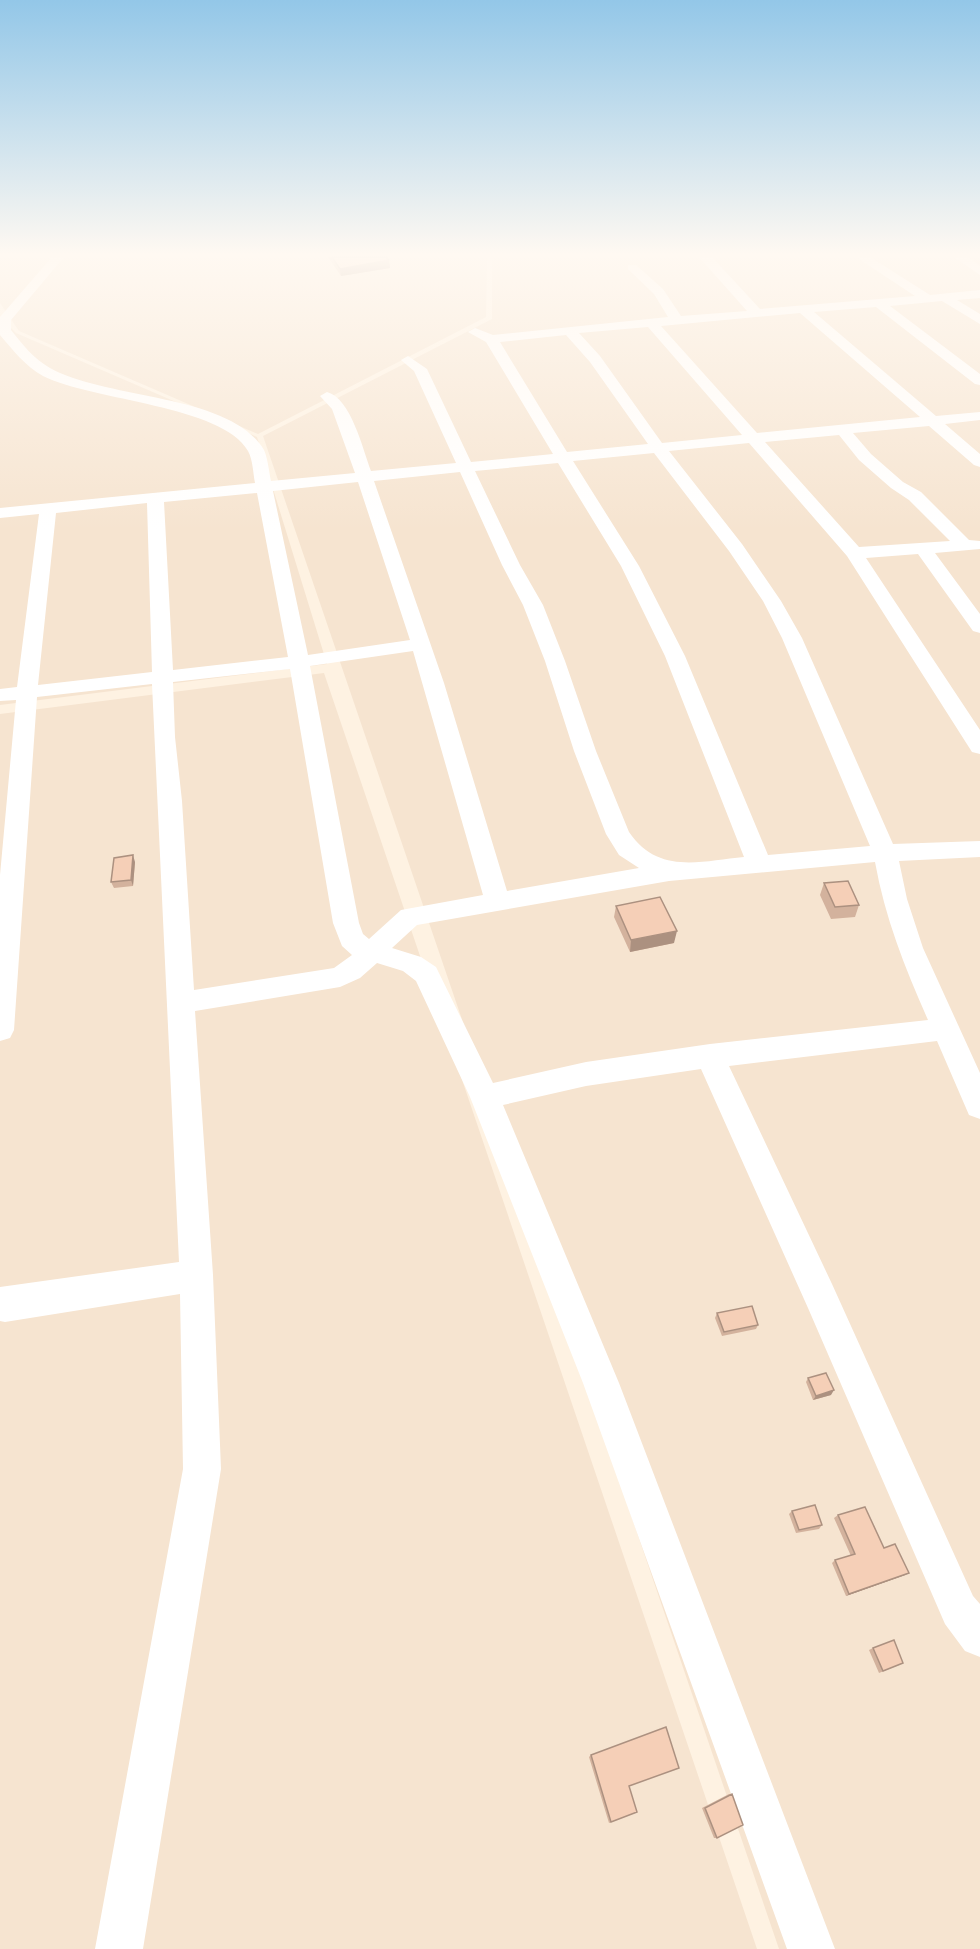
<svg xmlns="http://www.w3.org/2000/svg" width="980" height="1949" font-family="'Golos Text',sans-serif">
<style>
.residential{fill:#f6e4d0}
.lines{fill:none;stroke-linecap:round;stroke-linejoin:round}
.minor{fill:#fff;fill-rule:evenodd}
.wall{fill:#d3b29d}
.shaded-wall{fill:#ac9180}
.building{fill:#f5cfb7;stroke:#ac9180;stroke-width:1.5}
</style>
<rect width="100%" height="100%" fill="#fef2e2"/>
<path class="residential" d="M0,257h487l-1,60 -228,117 -239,-103 -19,-28z
M492,257h488v1692h-201l-516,-1513 229,-117z
M0,317l16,16 241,104 70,227 -327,41z
M324,673l433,1276h-757v-1235z"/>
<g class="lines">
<path class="minor" d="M52,257h12l-53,63v10c11,14 23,29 39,38 57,32 180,25 214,82 4,9 5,22 7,31l84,-8 -23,-64 -12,-13 7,-4c24,6 36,58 44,79l85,-8 -42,-92 -13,-11 7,-4 19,13 44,93 82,-8 -67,-112 -18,-10 7,-4 18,7 175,-18 -14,-23 -26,-25v-4h8l27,24 18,27 66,-5 -48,-54h13l48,52 155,-13 -59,-39h14l60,38 50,-5v8l-23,2 23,14v10l-38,-23 -52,5 90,68v11l-5,-1 -99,-77 -62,5 122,104 44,-4v8l-35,4 35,30v13l-6,-2 -45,-39 -76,7 18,21 32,28 18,10 48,48 11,1v8l-45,4 45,61v19l-7,-2 -55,-77 -52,4 114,172v24l-8,-2 -125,-196 -98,-113 -80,8 73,93 39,57 21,37 91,206 87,-3v16l-81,4 8,38 16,49 57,125v46l-11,-4 -32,-74 -208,25 103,218 141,312 7,8v53l-15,-6 -20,-27 -137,-316 -107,-239 -115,17 -83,19 116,278 216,566h-48l-204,-566 -113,-286 -54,-116 -13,-10 -26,-8 -17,15 -20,9 -145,24 18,264 8,194 -78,480h-48l88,-480 -3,-175 -175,28 -5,-1v-34l179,-25 -27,-578 -115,13 -23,333 -4,8 -10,3v-166l16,-175 -16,1v-12l17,-2 22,-173 -39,4v-10l255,-25c-2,-10 -2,-23 -7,-32 -26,-46 -155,-50 -205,-75 -18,-10 -30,-26 -43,-41v-18zM800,313l120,104 -163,16 -96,-107zM648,327l94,108 -80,8 -62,-87 -21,-23zM566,335l24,27 58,82 -81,8 -67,-110zM839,435l20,25 32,28 18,12 41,41 -91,6 -94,-105zM654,453l75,98 34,50 19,37 88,208 -102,9 -83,-199 -46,-90 -66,-105zM558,463l63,103 44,90 79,201c-43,4 -86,18 -115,-25l-33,-81 -31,-90 -22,-56 -23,-40 -45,-94zM460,472l42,93 21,40 22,56 29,90 32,83 13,21 20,13 -132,23 -63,-208 -70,-202zM358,482l52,158 -102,15 -35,-164zM257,493l31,164 -115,13 -9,-168zM147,503l5,169 -114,13 18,-172zM413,651l70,244 -82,15 -32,29 -6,-5 -4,-11 -49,-257zM290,669l43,254 9,23 10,9 -18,13 -140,22 -12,-189 -7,-64 -2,-55zM875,862c10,56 30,106 53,158l-218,24 -124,18 -93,21 -57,-116 -15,-10 -29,-9 25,-23 252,-44z
M954,257h14l12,9v9z"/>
</g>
<path class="wall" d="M328,257h58l3,3 1,8 -49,8z
M135,862l-2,24 -19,2 -3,-6z
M824,883l35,22 -4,12 -24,2 -11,-24z
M616,906l58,37 -44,9 -16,-35z
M717,1313l41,12 -2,4 -34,7 -7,-18z
M808,1378l23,17 -18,5 -7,-18z
M792,1511l30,14 -3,4 -23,4 -7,-19z
M838,1515l46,33 21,27 -59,21 -14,-33 3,-3 16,-4 -17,-38z
M873,1648l26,17 -20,8 -10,-23z
M591,1755l38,31 8,26 -28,11 -20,-66z
M729,1794h3l-15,44h-3l-12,-30z"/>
<path class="shaded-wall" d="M389,260l1,8 -49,8 -1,-7z
M133,855l2,7 -2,24 -2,-6z
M677,931l-3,12 -44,9 1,-12z
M834,1390l-3,5 -18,5 3,-4z
M909,1573l-4,2 -59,21 3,-2z"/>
<path class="building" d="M332,257h54l3,3 -49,9z
M133,855l-2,25 -20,2 3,-24z
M848,881l11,24 -24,2 -11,-24z
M660,897l17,34 -46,9 -15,-34z
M752,1306l6,19 -34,7 -7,-19z
M826,1373l8,17 -18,6 -8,-18z
M815,1505l7,20 -23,5 -7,-19z
M865,1507l19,41 11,-4 14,29 -60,21 -14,-34 20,-6 -17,-39z
M894,1640l9,23 -20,8 -10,-23z
M666,1727l13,41 -50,18 8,26 -26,10 -20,-67z
M732,1794l11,31 -26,13 -12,-30z"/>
<linearGradient id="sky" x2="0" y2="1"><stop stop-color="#93c7e8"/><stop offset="0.48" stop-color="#fff9f2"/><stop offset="1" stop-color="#fff9f2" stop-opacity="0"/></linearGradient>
<rect width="980" height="530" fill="url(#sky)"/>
</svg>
